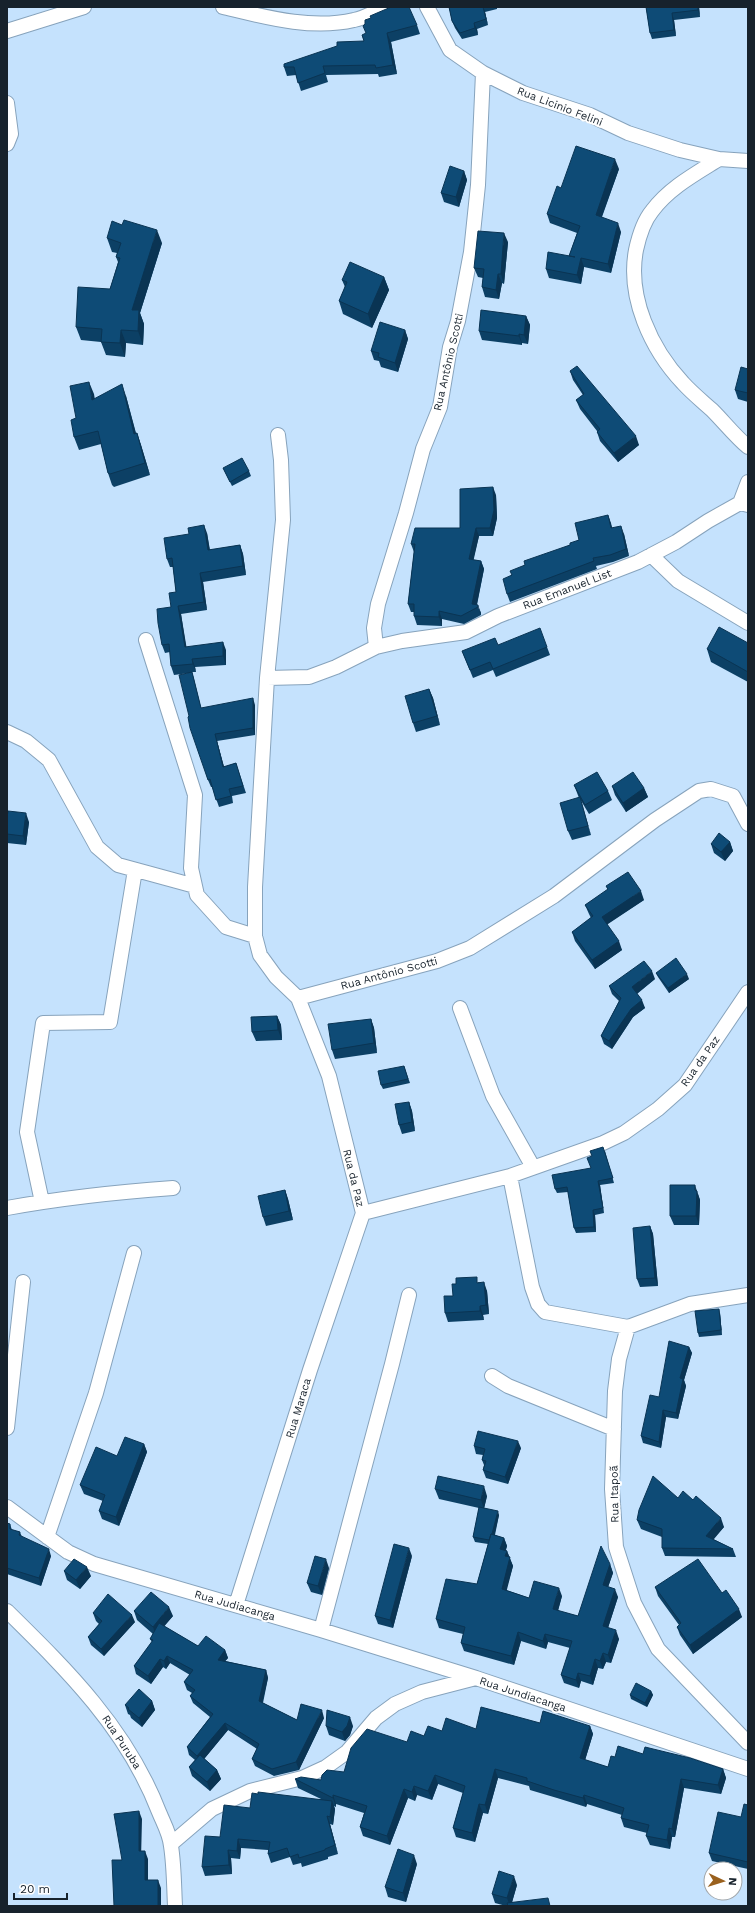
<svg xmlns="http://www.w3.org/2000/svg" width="755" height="1913" font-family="'Work Sans',sans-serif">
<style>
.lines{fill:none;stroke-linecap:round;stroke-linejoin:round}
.street-casing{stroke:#87a3bc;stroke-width:16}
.street{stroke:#fff;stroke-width:14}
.wall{fill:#0c4065}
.shaded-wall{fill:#0a3453}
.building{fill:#0e4b76;stroke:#0a3453}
.labels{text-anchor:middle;stroke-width:4;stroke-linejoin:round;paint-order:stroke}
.street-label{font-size:11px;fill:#17222c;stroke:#fff}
</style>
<rect width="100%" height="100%" fill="#c5e2fd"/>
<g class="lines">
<g class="street-casing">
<path id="street" d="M223,7c42,10 88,23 131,13 11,-2 22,-9 32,-13
M427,7l23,43 33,23 40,20 67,22 38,18 52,17 39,9 29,2
M7,31l77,-24
M7,103l4,31 -4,10
M719,159c-24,15 -50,29 -67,52 -9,11 -13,25 -16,39 -9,47 15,99 47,133 9,10 19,18 29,27 12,12 23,26 36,37
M278,435l3,25 2,60 -16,158 -12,209v49l5,19 16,22 22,21 139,-37 33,-13 84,-52 101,-76 44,-29 12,-2 22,7 15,28
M740,503l8,-21
M651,555l27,26 70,42
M146,640l49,155 -4,73 6,27 29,32 29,9
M376,647l26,-6 64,-9 32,-16 140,-54 38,-20 32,-21 32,-18 8,2
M267,678l42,-1 27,-10 40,-20 -2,-19 4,-24 28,-91 17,-64 17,-42 10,-60 8,-26 13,-69 7,-67 5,-112
M7,732l19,9 23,19 48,87 21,18 77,21
M298,998l31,78 34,137 147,-37 93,-33 21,-10 34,-24 27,-24 63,-93
M460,1008l33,88 40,71
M510,1176l22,111 6,17 7,8 83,15 62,-23 58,-9
M42,1202l-15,-70 16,-109 67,-1 25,-152
M7,1208c55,-10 110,-16 166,-20
M628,1327l-9,32 -4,32 -3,98 4,58 18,56 24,46 90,94
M492,1376l16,10 106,43
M7,1428l16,-146
M7,1507l61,45 26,12 227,66 155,48
M47,1537l49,-144 38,-140
M236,1605l74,-235 53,-157
M7,1611c61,60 120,118 152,201 4,10 11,22 12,34 3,19 3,40 4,60
M321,1630l71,-266 17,-69
M171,1844l41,-35 38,-18 52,-13 24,-11 21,-15 29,-34 19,-14 27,-12 54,-14 272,91"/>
</g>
<use href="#street" class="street"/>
</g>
<path class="wall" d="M449,7h48v2l-12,3 3,13 -11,4 1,6 -16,4 -7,-11 -3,-7z
M646,7h53l1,10 -26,3 2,16 -24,3 -2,-6z
M417,25l3,9 -29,8 6,32 -18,3 -1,-3 -52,1 2,7 -27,9 -5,-16 -9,1 -3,-9 80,-26 -2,-6z
M619,169l-17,48 19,15 -10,41 -27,-6 -3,17 -32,-6 -3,-9 23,-13 8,-23 -27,-10 -3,-9 14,-26z
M464,171l3,9 -8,27 -15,-5 -3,-9z
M107,238l55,5 -22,70 4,11 -1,21 -17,-2 -1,14 -19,-2 -5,-13 -20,-2 -5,-13 34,-38 8,-27 -2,-5 1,-4 -5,-1z
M508,242l-4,42 -2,-1 -3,16 -14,-2 -3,-10 1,-9 -5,-1 -4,-9z
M384,277l5,13 -17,38 -29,-14 -4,-13 6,-14 -3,-7z
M526,316l4,9 -2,19 -6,-1v2l-40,-5 -3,-9z
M405,330l3,9 -10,33 -17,-5 -2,-6 -5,-1 -3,-9z
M748,369v33l-10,-3 -3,-9z
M570,371l69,74 -21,17 -18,-21 -3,-9v-1l-17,-22 -4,-9 7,-5 -10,-15z
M94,394v5l32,-3 10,37h1l4,12 9,30 -36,12 -2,-2 -4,-12 -7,-29 -22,6 -5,-13 2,-19z
M223,468l26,3 2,5 -19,10z
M496,495l1,23 -4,18h-14l-6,24 8,1 3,8 -7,36 4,8v2l-17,9 -22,-5v7l-25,-1 -3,-9v-4h-3l-3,-8 6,-52 -3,-8 49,-16z
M608,515l4,13 12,6 5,22 -16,6 -17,4 1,3 -87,33 -3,-8 4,-19 14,-10 45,-20 9,-5z
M207,533l3,17 30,-5 3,9 3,21 -43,7 4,28 -26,4 5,33 40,3v15l-31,2 1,5h-4l2,7 7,29 54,-3v30l-38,6 7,26 12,-4 10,30 -14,3 1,7 -14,4 -7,-20h-1l-3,-7 -19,-64v-43l-15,2 -3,-9 -1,-14 -5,1 -3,-8 9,-38 5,-15 -3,-25h-3l-3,-8z
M748,643v39l-37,-20 -4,-13z
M498,645l49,2 3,8 -54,22 -3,-7 -20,8 -11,-27z
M429,689l4,9 7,27 -24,7 -3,-9z
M574,785l34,6 4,9 -23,14 -9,-15 11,36 -19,5 -4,-9 11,-33z
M612,786l32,2 4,9 -22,15 -11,-17z
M7,817l22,5 -3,23 -19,-2z
M730,842l3,9 -8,10 -11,-8 -3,-9z
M606,886l38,14 -37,24 15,26 -27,19 -20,-28 -3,-9 19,-14 -2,-4 -4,-9 23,-15z
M656,973l33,6 -20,14 -11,-16z
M655,979l-18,15 8,14 -12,9 -21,32 -8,-5 -3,-8 18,-35 -7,-7 -3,-8z
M277,1016l4,9 1,15 -26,1 -4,-9z
M371,1019l3,9 3,25 -42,6 -3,-9z
M404,1066l6,17 -27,6 -2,-4z
M409,1102l3,9 3,20 -13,3 -3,-9z
M605,1151l9,32 -14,2 4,28 -9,2 1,17 -20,1 -2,-5 -6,-36 -11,1 -2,-4 36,-21z
M285,1190l3,9 5,21 -27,6 -3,-9z
M698,1194l2,6 -1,25h-25l-4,-9z
M650,1226l3,8 5,52 -18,1 -3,-8z
M479,1282l8,9 2,23 -6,1 1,5 -36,2 -3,-9 8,-17z
M720,1313l2,22 -23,2 -1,-4z
M689,1347l3,6 -8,27 2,6 -8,33 -12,-2 -5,31 -18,-5 -2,-7 18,-39z
M144,1444l3,8 -28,74 -17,-7 -3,-8 4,-10 -19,-7 -4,-9 37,-29z
M474,1446l47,2 -13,36 -22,-6 -3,-8 1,-5 -2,-5 1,-5 -7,-1z
M435,1489l52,7 -3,12 15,7 -4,20 9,3 3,8 -1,4 1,1 6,15 -7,24 23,8 33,-2 -4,15 20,5 32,-52 3,9 -5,14 10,10 -10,31 11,11 -8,24 -5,-1 -3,7 -5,-1 -5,17 -12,-4 -2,7 -15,-5 -3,-8 9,-27 -22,-6 -2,7 -25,-8 -7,24 -50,-14 -3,-8 2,-9 -24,-6 -3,-9 41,-35 11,-40 -13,-2 -2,-5 6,-29 -40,-9z
M678,1498l46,29 -11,12 20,10 3,8 -71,-1 -3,-8v-11l-21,-8 -4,-9z
M7,1523l3,1 2,6 8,2 2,5 29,19 -10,30 -34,-12z
M412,1556l-19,72 -15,-4 -3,-8z
M329,1568l-7,27 -11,-3 -4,-9z
M64,1571l27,5 -11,13 -13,-9z
M655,1587l67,6 20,24 -49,37 -13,-19 -3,-8 2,-2 -21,-29z
M134,1611l39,5 -9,10 34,20 27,4 3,8 -3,3 41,9 2,8 -5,25 34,17 27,-2 -25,52 -25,6 -19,-10 -3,-7 5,-10 -29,-19 -24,29 13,11 4,9 -11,12 -18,-15 -3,-9 6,-7 -6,-5 -2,-8 23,-30 -17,-14 -3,-7 2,-3 -5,-3 -3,-8 6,-7 -20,-12 -4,6 -3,-2 -12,17 -15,-10 -2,-8 18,-24 -2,-3 3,-5 -16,-14z
M93,1613l42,9 -31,34 -13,-11 -3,-8 11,-13 -3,-3z
M651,1691l2,4 -6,12 -16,-8 -1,-4z
M152,1701l3,9 -13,17 -11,-9 -1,-3 -2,-1 -3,-9z
M540,1723l50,3 3,8 -8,26 23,7 7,-10 28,-3 80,15 3,9 -5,16 -37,-6 -9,49h-3l-2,12 -20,-4 -4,-9 1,-3 -23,-6 -3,-9 1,-3 -35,-11 -1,3 -29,-9 -27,-8 -1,-4 -31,-8 -10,36 -5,-1 -8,29 -19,-5 -3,-9 10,-35 -25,-9 -6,16 -15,-5 -2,6 -7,-3 -18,47 -27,-9 -3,-9 4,-14 -28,-9v3l-2,-1 1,3 -2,16 -3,-1 8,30 -10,3v2l-26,8 -1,-4 -8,2 -3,-8 -19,6 -3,-9v-4l-27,-2 -1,11 -9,-1 1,16 -27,2 -3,-9 18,-30 30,-29 71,-9 -23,-11 -3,-9 26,1 23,-8 63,-30 17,-6 18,-5 34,-2z
M326,1726h27l-3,9 -5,6 -16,-6z
M748,1805v64l-36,-8 -3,-8 32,-36z
M417,1864l-11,38 -18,-5 -3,-10z
M517,1885l-5,17 39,4h-45l-11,-3 -3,-9z"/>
<path class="shaded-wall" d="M483,7l2,5 3,13 -2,-6z
M698,7h1l1,10 -2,-7z
M672,13l2,7 2,16 -2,-6z
M474,23l3,6 1,6 -3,-7z
M387,33l4,9 6,32 -4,-9z
M615,159l4,10 -20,55 -3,-9z
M464,171l3,9 -8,27 -3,-10z
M618,223l3,9 -10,41 -3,-9z
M157,230l5,13 -22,70 4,11 -1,21 -5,-14 -6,-21z
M504,233l4,9 -4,42 -3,-10z
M581,258l3,9 -3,17 -4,-9z
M498,274l4,9 -3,16 -3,-9z
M384,277l5,13 -17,38 -4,-14z
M526,316l4,9 -2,19 -4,-9z
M121,330l5,13 -1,14 -5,-14z
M405,330l3,9 -10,33 -3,-9z
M519,334l3,9v2l-3,-9z
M89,382l5,12 3,18 -5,-12z
M122,384l4,12 13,50 -5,-12z
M137,433l4,12 9,30 -5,-12z
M636,436l3,9 -21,17 -4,-9z
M493,487l3,8 1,23 -4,18 -3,-8z
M608,515l3,8 3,13 -3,-8z
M204,525l3,8 4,26 -3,-9z
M621,526l3,8 5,22 -3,-7z
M476,528l3,8 -7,31 -3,-8z
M240,545l3,9 3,21 -3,-9z
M481,561l3,8 -8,39 -4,-4z
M200,573l3,9 4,28 -3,-8z
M478,605l3,8v2l-3,-8z
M178,606l3,8 7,42 -3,-9z
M439,611l3,8v7l-3,-9z
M223,642l3,8v15l-3,-9z
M192,659l3,8 1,5 -3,-8z
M429,689l4,9 7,27 -3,-9z
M253,698l2,7v30l-2,-7z
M215,734l2,7 9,33 -3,-7z
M644,788l4,9 -22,15 -3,-9z
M580,797l3,10 8,28 -3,-9z
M26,813l3,9 -3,23 -3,-9z
M730,842l3,9 -8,10 -4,-9z
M641,891l3,9 -39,26 -3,-9z
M619,941l3,9 -27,19 -3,-9z
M652,971l3,8 -20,16 -3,-8z
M687,974l2,5 -20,14 -1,-5z
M642,1000l3,8 -12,9 -21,32 -3,-8 22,-32z
M277,1016l4,9 1,15 -4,-10z
M371,1019l3,9 3,25 -3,-10z
M409,1102l3,9 3,20 -3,-9z
M598,1181l2,4 4,28 -1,-5z
M695,1185l5,15 -1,25 -3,-9z
M285,1190l3,9 5,21 -4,-9z
M593,1210l2,5 1,17 -2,-5z
M650,1226l3,8 5,52 -3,-8z
M484,1282l3,9 2,23 -3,-9z
M480,1306l3,9 1,5 -4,-9z
M719,1309l1,4 2,22 -1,-5z
M689,1347l3,6 -8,27 2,6 -8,33 -2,-6 4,-35z
M663,1410l3,7 -5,31 -2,-6z
M518,1441l3,7 -13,36 -3,-7z
M144,1444l3,8 -28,74 -3,-9z
M484,1486l3,10 -3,13 -3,-9z
M498,1511l1,4 -7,30 -1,-4z
M721,1518l3,9 -15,18 -3,-9z
M504,1538l3,8 -4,11 -3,-8z
M409,1548l3,8 -19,72 -3,-8z
M49,1549l2,7 -10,30 -2,-8z
M507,1551l6,15 -8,31 -3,-8 3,-33z
M326,1559l3,9 -7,27 -4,-9z
M610,1564l3,9 -7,20 -3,-8z
M87,1567l4,9 -11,13 -4,-9z
M559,1588l3,8 -6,21 -3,-8z
M615,1589l3,8 -12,37 -3,-8z
M169,1607l4,9 -17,20 -3,-9z
M739,1609l3,8 -49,37 -3,-9z
M132,1615l3,7 -31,34 -3,-7z
M616,1630l3,9 -8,24 -3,-8z
M518,1632l3,9 -7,24 -3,-9z
M545,1634l3,8 -2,7 -3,-8z
M225,1650l3,8 -8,9 -2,-7z
M603,1653l3,9 -3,7 -3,-8z
M167,1656l3,7 -4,6 -2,-8z
M160,1659l3,8 -12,17 -3,-8z
M595,1659l3,9 -5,17 -3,-9z
M266,1670l2,8 -7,30 -2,-7z
M578,1673l3,8 -2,7 -3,-8z
M651,1691l2,4 -6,12 -2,-4z
M152,1701l3,9 -13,17 -3,-9z
M322,1710l2,8 -25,52 -3,-8z
M350,1717l3,9 -3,9 -5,6 -3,-9z
M225,1723l3,7 -28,34 -3,-8z
M590,1726l3,8 -10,33 -3,-9z
M495,1769l3,9 -10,36 -3,-9z
M723,1769l3,9 -5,16 -3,-9z
M217,1770l4,9 -11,12 -3,-9z
M435,1775l3,9 -6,16 -4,-9z
M681,1779l3,9 -9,49 -3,-8z
M414,1786l3,9 -2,6 -3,-9z
M404,1789l4,9 -18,47 -3,-9z
M333,1795l3,9v3l-3,-9z
M584,1795l3,9 -1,3 -3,-9z
M332,1801l3,8 -2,16 -3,-8z
M479,1804l4,9 -8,29 -3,-9z
M139,1811l3,8 -1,40 -2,-8z
M327,1816l3,8 8,30 -3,-9z
M669,1828l3,9 -2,12 -3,-9z
M238,1839l3,9 -1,11 -3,-8z
M228,1850l3,8 1,16 -3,-9z
M145,1851l3,8v29l-3,-8z
M414,1855l3,9 -11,38 -3,-9z
M514,1876l3,9 -6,21h-1l-3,-8z
M158,1880l3,8v18h-3z"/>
<path class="building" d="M391,7h18l8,18 -30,8 6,32 -17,3 -1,-3 -52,1 2,7 -27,10 -4,-16h-10v-3l53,-18v-4l27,-1 -2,-6 4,-2 -3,-7 2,-2v-4l6,-2 -1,-2z
M449,7h34l3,12 -12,4 1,5 -15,5 -8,-12z
M646,7h52v3l-26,3 2,17 -24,3z
M576,146l39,13 -19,56 22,8 -10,41 -27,-6 -4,17 -31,-6 2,-17 27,5 -6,-1 11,-30 -33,-12 10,-28 4,2z
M450,166l14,5 -8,26 -15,-4z
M124,220l33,10 -25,80h7l-1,21 -17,-1 -1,13 -19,-1 1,-13 -26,-2 2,-40 32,2 10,-31 -4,-1 5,-14 -14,-5 5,-17 10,4z
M478,231l26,2 -3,41h-3l-2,16 -14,-3 2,-18 -10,-1z
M350,262l34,15 -16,37 -29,-13 8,-19 -5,-2z
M481,310l45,6 -2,19 -5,-1v2l-40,-5z
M380,322l25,8 -10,33 -17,-6 1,-4 -8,-2z
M577,366l59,70 -22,17 -17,-21 3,-3 -24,-29 8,-6 -14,-23z
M741,367l7,2v24l-13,-3z
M89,382l3,18 30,-16 12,50 3,-1 8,30 -35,11 -2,-1 -10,-42 -24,6 -3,-17 5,-2 -6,-32z
M242,458l7,13 -19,11 -7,-14z
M493,487l1,23 -4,18h-14l-7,31 12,2 -9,43 6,1v2l-17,9 -22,-5v6l-25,-1v-12h-6l7,-60h-4l4,-16h45v-39z
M608,515l3,13 10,-2 5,23 -16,6 -17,3 1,3 -87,33 -4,-15 9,-4 -2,-4 15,-6 -1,-4 46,-16v-2l9,-3 -4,-17z
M204,525l4,25 32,-5 3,21 -43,7 4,29 -26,4 7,41 38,-5v14l-31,3 1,5 -22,2 -2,-22 -7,1 -4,-22 -1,-14 14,-2 -2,-14 7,-1 -4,-34 -5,1 -3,-21 25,-4 -1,-6z
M719,627l29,16v29l-41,-23z
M540,628l7,19 -54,22 -3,-7 -20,8 -8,-19 33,-13 3,7z
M192,672l9,36 52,-10v30l-38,6 8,33 13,-4 7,23 -14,3 2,7 -15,4 -6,-21 -2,1 -18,-52 -2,-11 1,-1 -10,-41z
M429,689l8,27 -24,7 -8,-27z
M597,772l11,19 -23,14 -11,-20z
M633,772l11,16 -21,15 -11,-17z
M580,797l8,29 -20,5 -8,-28z
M8,811l18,2 -3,23 -16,-2v-17z
M719,833l11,9 -9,10 -10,-8z
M628,872l13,19 -39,26 17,24 -27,19 -20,-28 21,-16 -8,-11 23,-16 -2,-3z
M676,958l11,16 -19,14 -12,-15z
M644,961l8,10 -20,16 10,13 -11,9 -22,32 -8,-5 20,-38 -12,-12z
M277,1016l1,14 -26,2 -1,-15z
M371,1019l3,24 -42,7 -4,-26z
M404,1066l4,13 -27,6 -3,-14z
M409,1102l3,20 -13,3 -4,-21z
M603,1147l10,31 -15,3 5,27 -10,2 1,17 -20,1 -7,-41 -12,2 -3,-14 39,-7 -4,-10 5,-2 -2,-5z
M670,1185h25v5l2,1 -1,25h-26z
M285,1190l4,21 -26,6 -5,-21z
M650,1226l5,52 -18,1 -4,-51z
M477,1277v6l7,-1 2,23 -6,1v5l-35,2 -1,-17h9l-1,-12h4v-6z
M719,1309l2,21 -23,3 -3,-22z
M669,1341l20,6 -9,31 3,1 -7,34 -13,-3 -4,32 -18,-6 9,-41 9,2z
M478,1431l40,10 -13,36 -22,-7 3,-9 -4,-1 3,-11 -11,-3z
M125,1437l19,7 -28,73 -17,-6 6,-16 -25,-10 16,-38 21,9z
M438,1476l46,10 -3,14 -46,-11z
M653,1476l25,22 5,-7 10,9 3,-4 25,22 -15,18 27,13 -71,-1v-19l-25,-9 2,-10z
M479,1507l19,4 -6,23h-1l-2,6 -16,-3z
M7,1523l3,1v5l10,3 -1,3 30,14 -10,29 -32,-10z
M491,1534l13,4 -4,11 7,2 -2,5 5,1 -8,32 27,9 5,-17 25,7 -6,21 25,7 23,-70 9,18 -7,21 12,4 -12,37 13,4 -8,25 -5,-2 -3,8 -5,-2 -5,17 -12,-3 -2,7 -15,-5 11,-34 -27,-7 -2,7 -25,-9 -7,24 -50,-13 4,-16 -29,-8 10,-40 31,5z
M394,1544l15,4 -19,72 -15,-4z
M315,1556l11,3 -8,27 -11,-3z
M74,1559l13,8 -11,13 -12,-9z
M698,1559l24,34 4,-3 13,19 -49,36 -13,-18 4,-4 -26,-36z
M151,1592l18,15 -16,20 -19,-16z
M108,1594l24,21 -31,34 -13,-12 14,-16 -9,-8z
M159,1623l39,23 8,-10 19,14 -7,10 48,10 -7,31 38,19 4,-16 21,6 -26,52 -24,7 -20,-10 7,-15 -34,-21 -28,33 -10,-9 26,-33 -23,-18 5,-6 -11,-8 9,-12 -26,-14 -3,5 -4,-2 -12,17 -14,-10 19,-26 -3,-1z
M636,1683l15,8 -6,12 -15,-8z
M139,1689l13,12 -13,17 -11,-9 1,-1 -4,-3z
M481,1707l59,16 3,-12 47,15 -10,32 28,9 3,-11 4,1 3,-11 25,8 2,-7 45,11 33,11 -5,16 -37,-6 -9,50 -3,-1 -2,12 -21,-4 3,-11 -28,-7 3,-10 -40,-13 -1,3 -29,-8 -27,-9v-3l-32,-9 -10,36 -6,-1 -7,29 -19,-5 12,-42 -30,-11 -7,16 -14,-5 -2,6 -8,-3 -17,47 -27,-9 7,-21 -34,-11v3l-38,-19 6,-2 20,3 1,-5 5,-5 17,2 7,-24 16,-19 40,13 4,-11 13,5 4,-10 14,5 4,-13 30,11z
M327,1710l23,7 -3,9 -5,6 -16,-6z
M200,1755l17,15 -10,12 -18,-15z
M258,1792l74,9 -2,16 -3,-1 8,29 -10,4v1l-26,8 -1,-4 -8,3 -3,-9 -19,6 2,-12 -32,-3 -1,12 -9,-1 1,15 -27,2 3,-31 15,1 4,-32 26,3 2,-15 6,1z
M744,1804l4,1v57l-39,-9 9,-41 23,5z
M139,1811v40h6v29h13v26h-44l-2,-46h10l-8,-46z
M398,1849l16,6 -11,38 -18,-6z
M499,1871l15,5 -7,22 -15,-4z
M548,1898l2,8h-42l-1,-3z"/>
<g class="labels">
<g class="street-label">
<text transform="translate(560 106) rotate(21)" y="4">Rua Licinio Felini</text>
<text transform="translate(448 362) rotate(-77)" y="4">Rua Antônio Scotti</text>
<text transform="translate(567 589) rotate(-21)" y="4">Rua Emanuel List</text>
<text transform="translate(389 973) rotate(-15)" y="4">Rua Antônio Scotti</text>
<text transform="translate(700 1061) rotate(-55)" y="4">Rua da Paz</text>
<text transform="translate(354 1178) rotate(76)" y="4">Rua da Paz</text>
<text transform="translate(298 1408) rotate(-73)" y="4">Rua Maraca</text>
<text transform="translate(614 1494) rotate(-91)" y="4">Rua Itapoã</text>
<text transform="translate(235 1605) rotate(16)" y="4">Rua Judiacanga</text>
<text transform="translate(523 1694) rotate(18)" y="4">Rua Jundiacanga</text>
<text transform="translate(122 1742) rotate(57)" y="4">Rua Puruba</text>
</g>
</g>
<rect width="755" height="1913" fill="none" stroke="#17222c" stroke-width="16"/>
<g transform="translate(723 1881) rotate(94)"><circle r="19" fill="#ffffff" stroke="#a2a7ab"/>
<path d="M0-3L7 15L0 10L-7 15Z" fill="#9a611e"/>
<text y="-6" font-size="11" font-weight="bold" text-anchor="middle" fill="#17222c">N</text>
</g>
<path d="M14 1893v6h53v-6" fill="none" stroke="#17222c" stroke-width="2"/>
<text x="20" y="1893" font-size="12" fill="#17222c" stroke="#ffffff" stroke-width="3" paint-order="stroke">20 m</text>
</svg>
